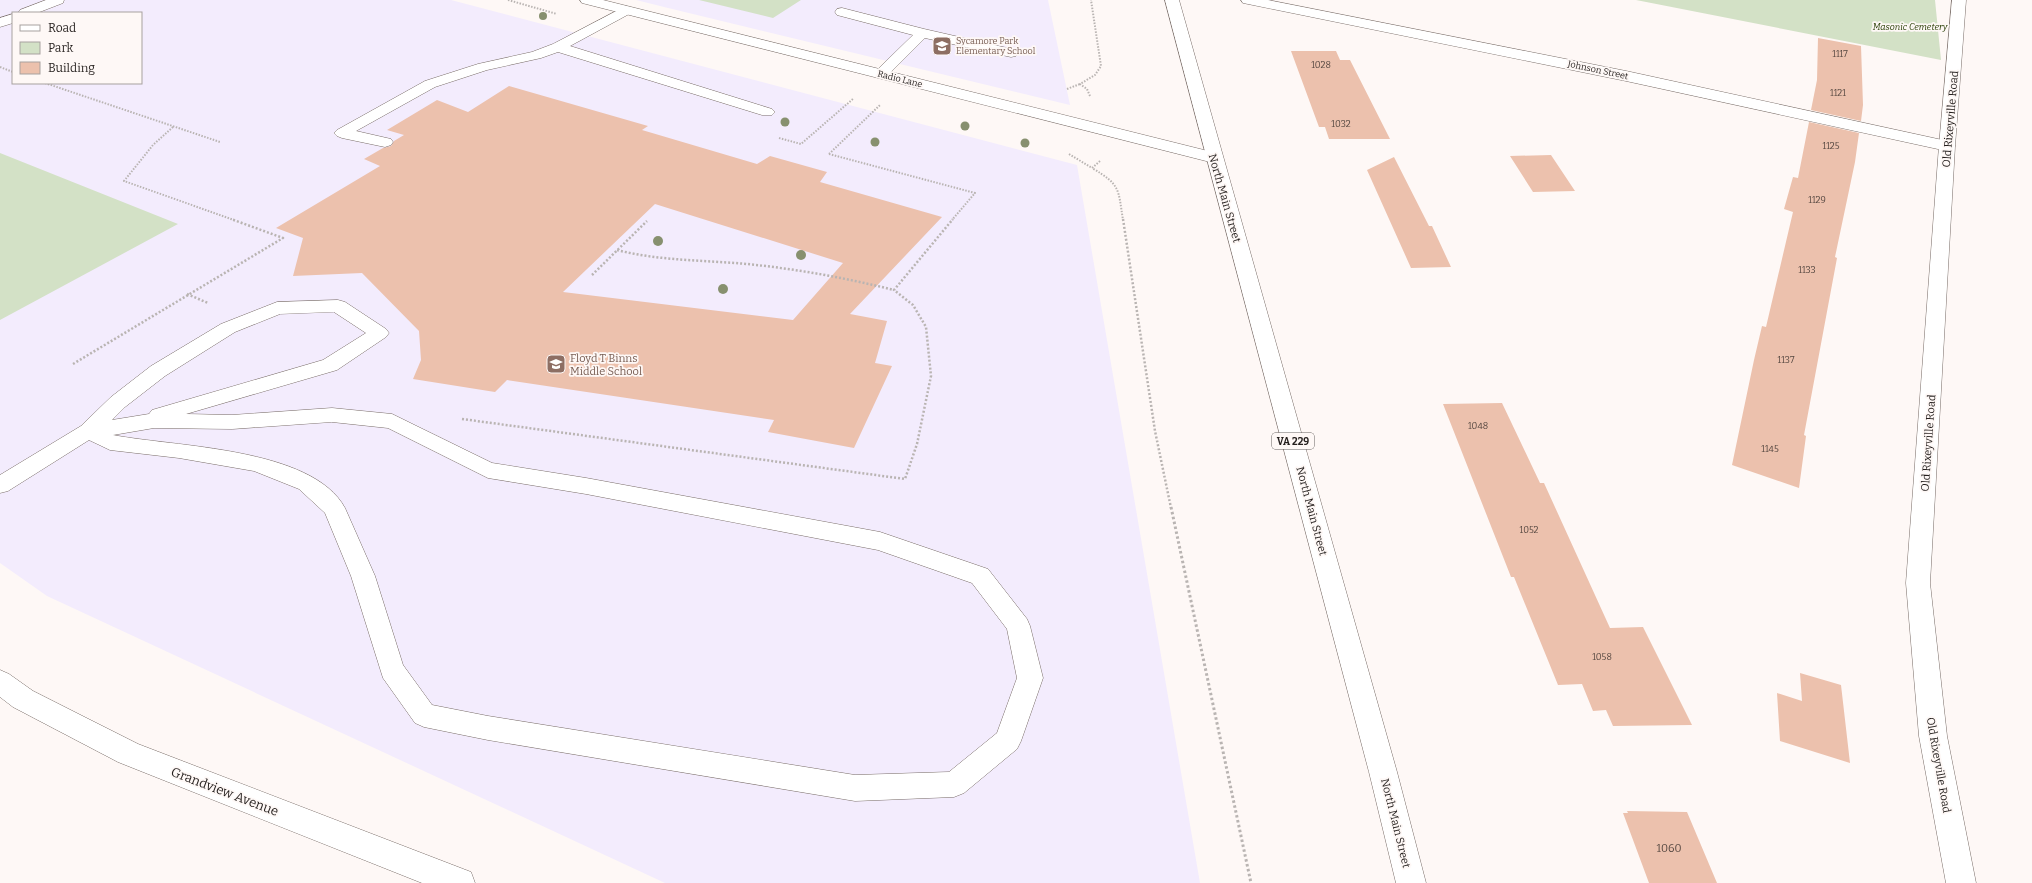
<svg xmlns="http://www.w3.org/2000/svg" width="2032" height="883" font-family="Bitter,serif">
<style>
.education{fill:#f3ecfd;fill-rule:evenodd}
.green{fill:#d3e1c6}
.building{fill:#ecc1ad;fill-rule:evenodd}
.lines{fill:none;stroke-linecap:round;stroke-linejoin:round}
.lane-casing{stroke:#796d68;stroke-width:1}
.street-casing{stroke:#796d68;stroke-width:1}
.secondary-casing{stroke:#796d68;stroke-width:1}
.primary-casing{stroke:#796d68;stroke-width:1}
.path-far2{stroke:#b9b4b2;stroke-width:2;stroke-dasharray:1.5 1.5;stroke-linecap:butt}
.path-far1{stroke:#b9b4b2;stroke-width:2.5;stroke-dasharray:2 2;stroke-linecap:butt}
.path{stroke:#b9b4b2;stroke-width:3;stroke-dasharray:2.5 2.5;stroke-linecap:butt}
.lane{fill:#fff;fill-rule:evenodd}
.street{fill:#fff;fill-rule:evenodd}
.secondary{fill:#fff;fill-rule:evenodd}
.primary{fill:#fff;fill-rule:evenodd}
.tree{fill:#87906f}
.labels{text-anchor:middle;stroke-width:3.5;stroke-linejoin:round;paint-order:stroke}
.far-park-label{font-size:9px;font-style:italic;fill:#253b00;stroke:#fef8f6}
.far-education-label{font-size:9px;fill:#785e54;stroke:#fef8f6;text-anchor:start}
.number-label{font-size:9px;fill:#564841}
.far-street-label{font-size:9px;fill:#241f1d;stroke:#fef8f6}
.shield{fill:#fef8f6;stroke:#65605e;stroke-width:1}
.shield-label{font-size:10px;font-weight:bold;fill:#241f1d}
.street-label{font-size:11px;fill:#241f1d;stroke:#fef8f6}
.education-label{font-size:11px;fill:#785e54;stroke:#fef8f6;text-anchor:start}
.near-number-label{font-size:11px;fill:#564841}
.near-street-label{font-size:13px;fill:#241f1d;stroke:#fef8f6}
</style>
<rect width="100%" height="100%" fill="#fef8f6"/>
<path class="education" d="M0,0h451l626,165 123,718h-535l-618,-287 -47,-33zM13,13h128v70h-128z
M636,0h412l22,105 -406,-98z"/>
<path class="green" d="M699,0h102l-28,18z
M1636,0h299l6,60z
M0,153l178,71 -178,96z"/>
<path class="building" d="M1818,38l43,8 2,59 -2,16 -50,-11 6,-30z
M1291,51h45l4,9h10l40,79h-61l-4,-12h-6z
M509,86l139,40 -6,4 115,34 13,-8 57,16 -7,10 122,35 -92,97 37,7 -12,42 17,3 -38,82 -86,-16 6,-12 -267,-40 -12,12 -82,-13 8,-19 -2,-29 -57,-58 -69,3 10,-38 -27,-10 104,-62 -16,-7 19,-11 8,-2 3,-5 10,-6 -17,-5 50,-30 31,12zM655,204l188,59 -50,57 -230,-28z
M1809,122l50,11 -4,29 -20,95 2,1 -33,177 2,1 -7,52 -67,-23 22,-105 8,-34 4,1 27,-115 -9,-3 9,-32 5,1z
M1551,155l24,36 -42,1 -23,-36z
M1394,157l35,69h3l19,41 -40,1 -44,-98z
M1502,403l38,80h4l66,145 33,-1 49,98 -79,1 -7,-16 -13,1 -11,-27 -24,1 -44,-108h-3l-68,-173z
M1800,673l41,12 9,78 -70,-22 -3,-48 25,8z
M1627,811l60,1 30,71h-68l-26,-70h5z"/>
<g class="lines">
<g class="lane-casing">
<path id="lane" d="M46,0h18l-1,3 -26,10h-19l2,-3z
M626,6l7,4 -2,3 -61,33 202,63 3,3 -3,3h-10l-204,-63 -17,6 -54,12 -52,17 -79,44 35,8 2,3 -2,3 -6,2 -43,-9 -5,-2 -3,-3 3,-3 88,-49 53,-17 54,-12 21,-8z
M842,8l82,21 92,21 2,3 -2,3 -5,1 -86,-19 -39,39h-10l-2,-3 2,-3 37,-36 -76,-20 -2,-3 2,-3z
M13,14v9l-13,4v-9z
M338,300l7,2 41,27 3,4 -3,4 -49,33 -151,44 46,1 100,-7 60,6 100,49 94,15 294,54 108,37 39,50 3,7 13,52 -22,63 -4,8 -53,44 -10,4 -99,4 -367,-61 -64,-13 -9,-4 -32,-45 -32,-102 -26,-63 -26,-24 -45,-18 -75,-13 -69,-8 -21,-10 -81,51 -8,2v-18l81,-49 30,-29 40,-31 70,-42 56,-22zM334,312l32,21 -43,27 -171,50 -3,4 -37,6 13,-13 40,-31 70,-44 45,-18zM332,422l56,6 100,50 98,16 292,56 94,33 35,46 10,49 -20,55 -48,39 -94,3 -367,-59 -56,-11 -29,-40 -28,-89 -30,-68c-33,-61 -171,-61 -232,-73l41,-7 78,1z"/>
</g>
<g class="street-casing">
<path id="street" d="M580,0h23l617,154 2,4 -2,4 -6,1 -632,-160z
M1241,0h27l358,71 321,70 6,2 2,3 -2,3 -6,2 -321,-70 -378,-77 -5,-1z
M0,670l9,4 24,17 105,53 333,128 4,11h-53l-304,-121 -105,-55 -13,-10z"/>
</g>
<g class="secondary-casing">
<path id="secondary" d="M1952,0h14l-11,146 -25,437 17,153 29,147h-30l-27,-147 -13,-153 33,-437z"/>
</g>
<g class="primary-casing">
<path id="primary" d="M1165,0h14l218,772 29,111h-30l-27,-111z"/>
</g>
<path class="path-far2" d="M508,0l49,14
M0,67l13,5
M45,83l175,59
M1067,89l13,-5
M1090,96l-3,-7 -7,-5 15,-9 6,-9 -10,-66
M173,127l-20,18 -29,36 110,39
M779,138l22,6 53,-46
M829,154l51,-49
M829,154l146,39 -23,27
M1069,154l23,14
M1100,161l-8,7c29,17 26,21 31,52"/>
<path class="path-far1" d="M1123,219l32,212 16,77
M617,250c43,11 87,10 130,14 50,5 99,14 147,26
M592,275l55,-54
M187,294l21,9
M73,364l210,-126 -52,-19
M462,419l443,60 12,-35 14,-68 -5,-49 -13,-22 -19,-15 59,-71"/>
<path class="path" d="M1171,507l80,376"/>
<use href="#lane" class="lane"/>
<use href="#street" class="street"/>
<use href="#secondary" class="secondary"/>
<use href="#primary" class="primary"/>
</g>
<g class="tree">
<circle cx="543" cy="16" r="4"/>
<circle cx="785" cy="122" r="4.5"/>
<circle cx="965" cy="126" r="4.5"/>
<circle cx="875" cy="142" r="4.5"/>
<circle cx="1025" cy="143" r="4.5"/>
<circle cx="658" cy="241" r="5"/>
<circle cx="801" cy="255" r="5"/>
<circle cx="723" cy="289" r="5"/>
</g>
<defs>
<g id="school-square" transform="scale(1)"><rect x="-9" y="-9" width="18" height="18" rx="4" fill="#8d6e63" stroke="#fef8f6"/><path d="M0-5L7-2L0 1L-7-2ZM-4 1L0 2.5L4 1V4Q0 6-4 4Z" fill="#fff"/></g>
</defs>
<g fill-rule="evenodd">
<use href="#school-square" x="942" y="46"/>
<use href="#school-square" x="556" y="364"/>
</g>
<g class="labels">
<g class="far-park-label">
<text x="1910" y="30">Masonic Cemetery</text>
</g>
<g class="far-education-label">
<text x="956" y="44">Sycamore Park<tspan x="956" dy="10">Elementary School</tspan></text>
</g>
<g class="number-label">
<text x="1840" y="57">1117</text>
<text x="1321" y="68">1028</text>
<text x="1838" y="96">1121</text>
<text x="1341" y="127">1032</text>
<text x="1831" y="149">1125</text>
<text x="1817" y="203">1129</text>
<text x="1807" y="273">1133</text>
<text x="1786" y="363">1137</text>
<text x="1478" y="429">1048</text>
<text x="1770" y="452">1145</text>
<text x="1529" y="533">1052</text>
<text x="1602" y="660">1058</text>
</g>
<g class="far-street-label">
<text transform="translate(1598 70) rotate(12)" y="3">Johnson Street</text>
<text transform="translate(900 79) rotate(14)" y="3">Radio Lane</text>
</g>
<rect class="shield" x="1272" y="433" width="42" height="16" rx="3"/>
<g class="shield-label">
<text x="1293" y="445">VA 229</text>
</g>
<g class="street-label">
<text transform="translate(1950 119) rotate(-85)" y="4">Old Rixeyville Road</text>
<text transform="translate(1225 198) rotate(74)" y="4">North Main Street</text>
<text transform="translate(1928 443) rotate(-86)" y="4">Old Rixeyville Road</text>
<text transform="translate(1312 511) rotate(75)" y="4">North Main Street</text>
<text transform="translate(1939 765) rotate(80)" y="4">Old Rixeyville Road</text>
<text transform="translate(1396 823) rotate(76)" y="4">North Main Street</text>
</g>
<g class="education-label">
<text x="570" y="362">Floyd T Binns<tspan x="570" dy="13">Middle School</tspan></text>
</g>
<g class="near-number-label">
<text x="1669" y="852">1060</text>
</g>
<g class="near-street-label">
<text transform="translate(225 791) rotate(21)" y="5">Grandview Avenue</text>
</g>
</g>
<rect x="12" y="12" width="130" height="72" fill="#fef8f6" stroke="#a7a19f"/>
<rect x="20" y="25" width="20" height="6" fill="#ffffff" stroke="#a7a19f"/>
<text x="48" y="32" font-size="12" fill="#241f1d">Road</text>
<rect x="20" y="42" width="20" height="12" fill="#d3e1c6" stroke="#a7a19f"/>
<text x="48" y="52" font-size="12" fill="#241f1d">Park</text>
<rect x="20" y="62" width="20" height="12" fill="#ecc1ad" stroke="#a7a19f"/>
<text x="48" y="72" font-size="12" fill="#241f1d">Building</text>
</svg>
